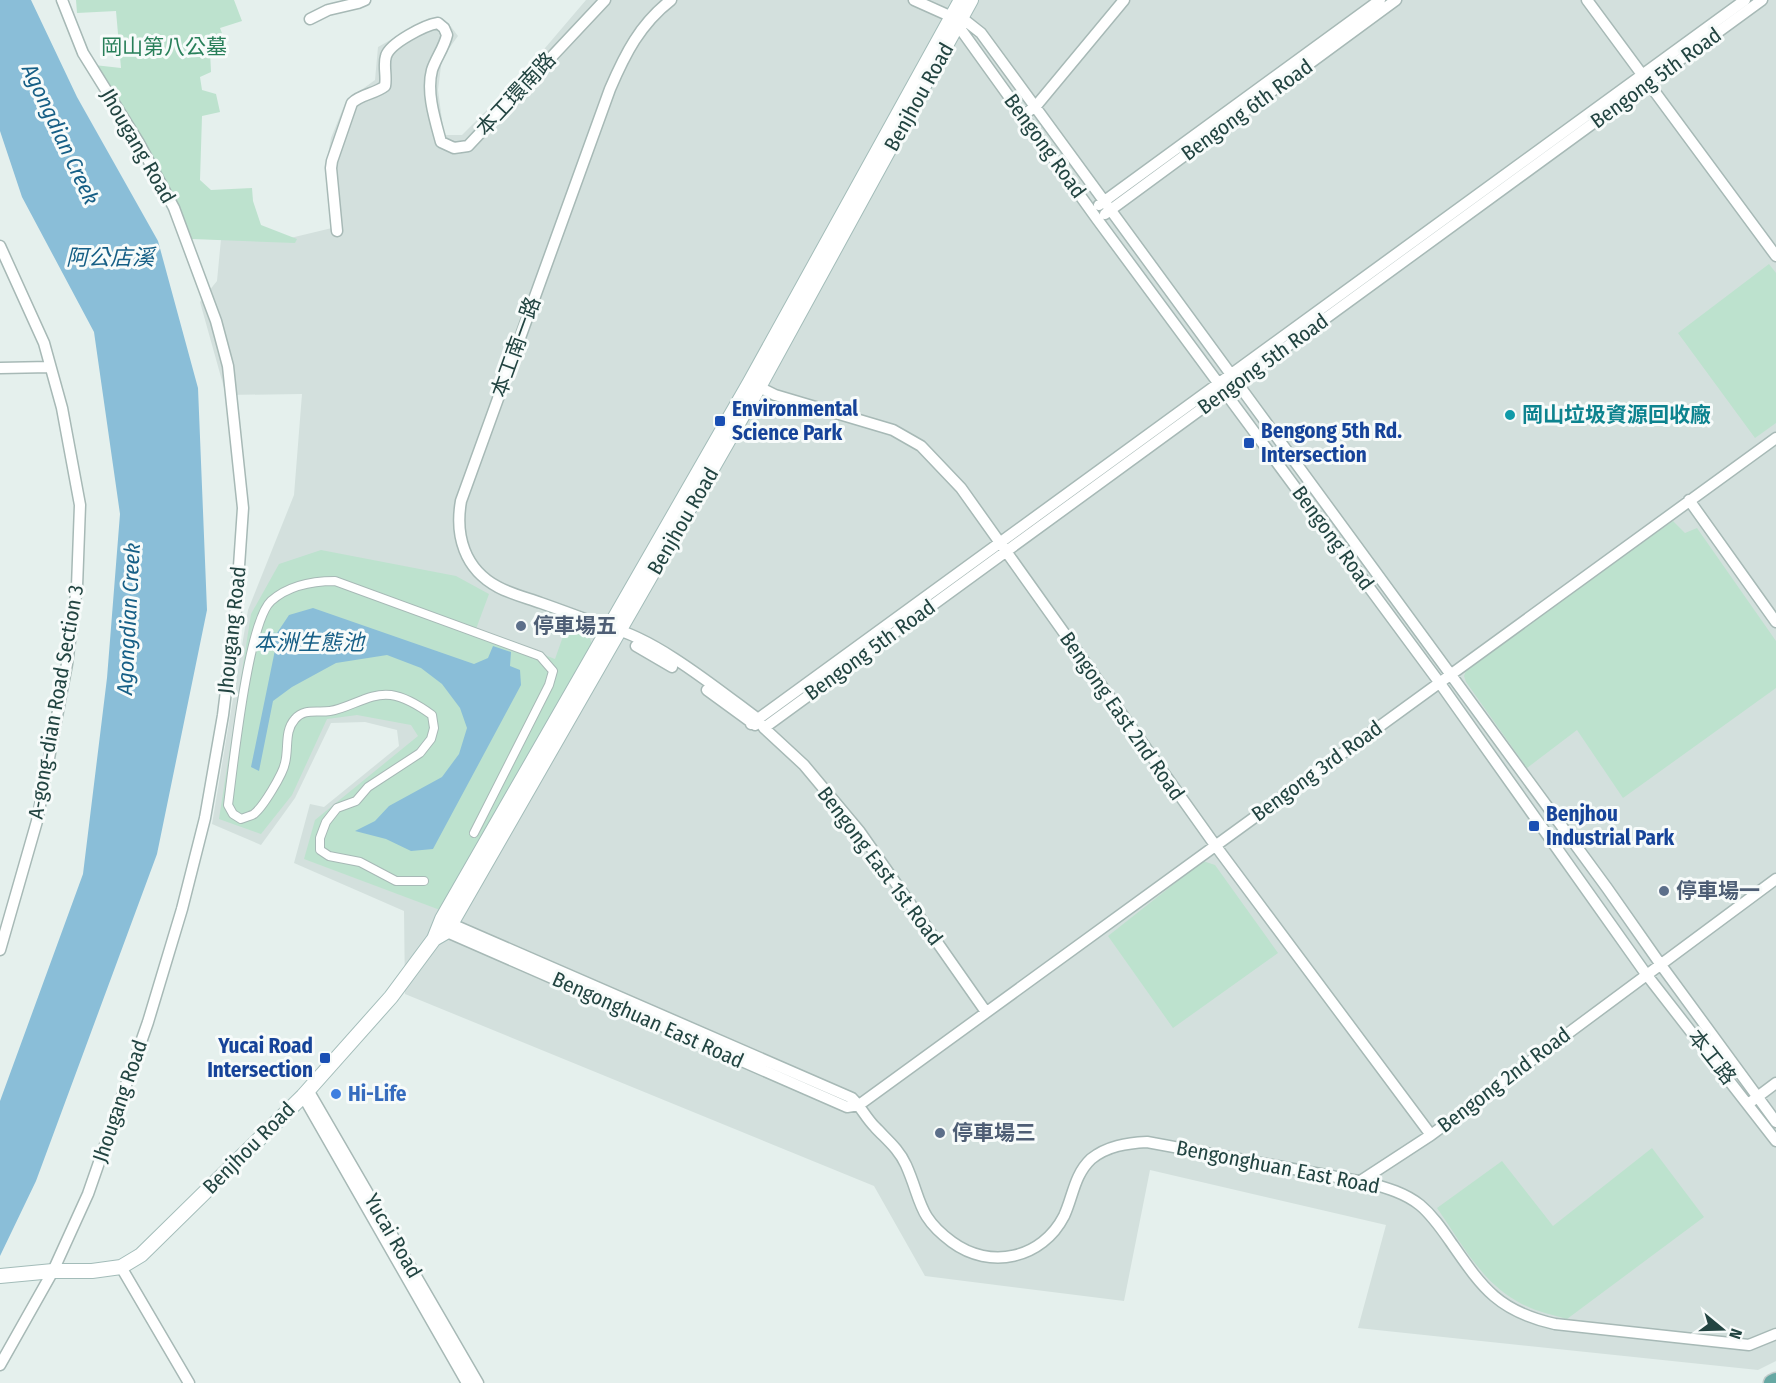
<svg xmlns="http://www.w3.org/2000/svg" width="1776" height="1383" font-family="'Fira Sans Condensed','Noto Sans TC',sans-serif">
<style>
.built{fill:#d3e0dd}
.green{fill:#bde2ce}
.water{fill:#8abed8}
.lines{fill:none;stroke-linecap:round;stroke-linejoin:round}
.pedestrian-casing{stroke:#a7b9b6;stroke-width:10}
.minor-casing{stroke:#a7b9b6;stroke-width:13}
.secondary-casing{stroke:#a3bcb9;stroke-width:16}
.primary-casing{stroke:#c1cbca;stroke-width:19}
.pedestrian{stroke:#fff;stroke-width:8}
.minor{stroke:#fff;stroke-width:10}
.secondary{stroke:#fff;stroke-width:14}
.primary{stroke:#66a8a3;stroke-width:16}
.culture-dot{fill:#0f9aa8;stroke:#f7fbfa;stroke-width:2}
.transit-dot{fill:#1a4fb4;stroke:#f7fbfa;stroke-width:2}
.service-dot{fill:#5c6f8a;stroke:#f7fbfa;stroke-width:2}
.shop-dot{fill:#3f7fe0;stroke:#f7fbfa;stroke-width:2}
.labels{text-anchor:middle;stroke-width:6;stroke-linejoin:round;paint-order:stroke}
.park-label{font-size:21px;fill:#287f59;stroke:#f7fbfa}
.street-label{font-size:21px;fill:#224441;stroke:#f7fbfa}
.transit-label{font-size:21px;font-weight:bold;fill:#164399;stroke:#f7fbfa;text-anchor:start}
.culture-label{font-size:21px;font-weight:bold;fill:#0d838f;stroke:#f7fbfa;text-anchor:start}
.service-label{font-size:21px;font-weight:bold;fill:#4e5e75;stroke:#f7fbfa;text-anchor:start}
.shop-label{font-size:21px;font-weight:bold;fill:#366cbe;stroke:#f7fbfa;text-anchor:start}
.water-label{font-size:22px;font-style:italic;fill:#165f86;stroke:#f7fbfa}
</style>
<rect width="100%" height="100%" fill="#e5f0ed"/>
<path class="built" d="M586,0h1190v1361l-18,9 -400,-42 28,-103 -236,-55 -26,131 -199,-25 -51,-90 -469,-192 -1,-83 -110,-48 16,-59 14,3 75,-61 -2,-16 -32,-8 -34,1 -36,75 -34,47 -49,-21 36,-214 46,-115 8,-101 -76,1 -26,-93 17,-21 4,-42 61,1 50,-12 -6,-62 5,-28 15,-37 29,-21 3,-33 51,-29 20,6 9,12 -16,22 -4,32 6,45h18l60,-60z"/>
<path class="green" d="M76,0h158l8,21 -22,7 5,13 -3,10h-12l1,21 -11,5 2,13 14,4 4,18 -18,4 -2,64 11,10 41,-2 1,13 8,24 36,14 -2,4 -103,-4 -16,-36 -82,-138 27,3 -5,-57 -39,2z
M1769,264l7,9v150l-21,15 -77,-105z
M1673,521l12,12 12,-5 79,113v47l-153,110 -46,-68 -50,38 -61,-86 -2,-6 3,-8z
M321,550l135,26 33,18 -13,35 79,30 12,-34 21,7 4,13 -152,265 -136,-51 11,-39 103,-84 -7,-11 -54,-10 -30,4 -35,76 -31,39 -42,-15 32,-205 28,-50z
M1203,861l12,4 63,88 -105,75 -65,-92z
M1652,1148l52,69 -137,102c-18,-5 -36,-9 -52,-19 -35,-20 -56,-61 -78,-92l65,-47 51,65z"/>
<path class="water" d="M0,0h31l46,97 81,144 40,147 9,222 -50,244 -121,327 -36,75v-155l83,-227 24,-196 13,-164 -26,-182 -72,-135 -22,-66z
M313,608l161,56 14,-6 5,-12 18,6 -1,14 10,4 1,15 -88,164 -22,2 -25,-12 -31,-8 20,-10 14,-15 53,-29 17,-23 8,-26 -7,-20 -18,-24 -21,-16 -34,-13 -51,8 -44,24 -19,14 -14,70 -8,-4 24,-117 -15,-5 6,-13 11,1 12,-18z"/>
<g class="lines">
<g class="pedestrian-casing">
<path id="pedestrian" d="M424,881h-28l-36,-19 -31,-6 -9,-6v-12l6,-16 11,-14 19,-7 12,-14 52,-34 11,-14 3,-11 -2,-13c-11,-8 -27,-18 -41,-20 -21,-3 -41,13 -61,16 -13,2 -26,-3 -35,8 -11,12 -6,29 -10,44 -2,11 -22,44 -31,51 -3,2 -9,3 -13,5l-8,-5 -5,-9c5,-37 20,-183 43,-204 18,-16 42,-20 64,-20l205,75 13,15 -4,14 -75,148"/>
</g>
<g class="minor-casing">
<path id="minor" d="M671,0c-31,24 -46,54 -61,89l-149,412c-6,34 3,68 37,86 13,7 29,11 43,16 23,8 46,17 69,25 44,9 110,63 148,91l6,9 40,37 56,67 126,180
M914,0l38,17 10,1 19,15 626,855 54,77 115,157
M1587,0l189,256
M310,19l18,-9 30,-7 7,-3
M954,20l143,199 342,463 207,292 130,167
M1022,116l14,-10 88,-106
M1099,205l281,-205
M1105,214l291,-214
M337,231l-6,-63 1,-7 20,-58c9,-9 23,-9 33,-17 2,-10 -2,-21 1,-30 4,-13 39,-31 52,-33l6,5 3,7c-3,13 -11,23 -15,35 -6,22 3,50 9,72l13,6 14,-2 137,-146
M0,246l44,97 18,65 18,97 -3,82 -10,77 -30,157 -37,129
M0,368l50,-1
M753,384l22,11 118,35 28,16 40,42 254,357 216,290
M1689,500l87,122
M636,646l36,21
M707,690l48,35
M751,724l994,-724
M764,728l998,-728
M447,922l405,176c9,9 14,20 23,29 11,12 24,22 31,38 16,36 11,51 46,77 38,28 90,17 112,-26 9,-19 10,-41 27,-57 16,-13 36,-16 56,-17l222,41c18,5 36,10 51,22 12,10 21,23 30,36 32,46 47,70 105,83l194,21 27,-11
M440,929l407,178 12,-2 917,-667
M308,1090l170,293
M303,1096l164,287
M1752,1101l24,-18
M1359,1182l72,-47 345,-256
M121,1267l68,116
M0,1365l53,-94 35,-77 60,-172 34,-113 23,-91 18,-103 13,-105 7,-102 -15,-142 -12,-45 -42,-113 -35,-65 -56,-90 -21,-53"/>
</g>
<g class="secondary-casing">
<path id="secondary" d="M434,939l12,-7 5,-8 308,-537 212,-387
M0,1276l53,-5h39l29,-4 20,-12 162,-159 88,-99 43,-58 8,-20 308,-537 211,-382"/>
</g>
<g class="primary-casing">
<path id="primary" d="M1772,1383l4,-2"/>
</g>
<use href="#pedestrian" class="pedestrian"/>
<use href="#minor" class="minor"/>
<use href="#secondary" class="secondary"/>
<use href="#primary" class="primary"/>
</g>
<circle class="culture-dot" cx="1510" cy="415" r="6"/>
<g class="transit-dot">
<rect x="714" y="415" width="12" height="12" rx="3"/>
<rect x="1243" y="437" width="12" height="12" rx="3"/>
<rect x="1528" y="820" width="12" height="12" rx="3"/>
<rect x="319" y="1052" width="12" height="12" rx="3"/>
</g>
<g class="service-dot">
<circle cx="521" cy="626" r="6"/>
<circle cx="1664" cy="891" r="6"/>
<circle cx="940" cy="1133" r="6"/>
</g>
<circle class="shop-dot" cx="336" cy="1094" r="6"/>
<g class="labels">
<g class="park-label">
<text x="164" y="54">岡山第八公墓</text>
</g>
<g class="street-label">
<text transform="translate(1656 78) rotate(-36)" y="7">Bengong 5th Road</text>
<text transform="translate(516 94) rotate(-47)" y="7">本工環南路</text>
<text transform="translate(919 97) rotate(-61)" y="7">Benjhou Road</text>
<text transform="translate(1247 110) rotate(-36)" y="7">Bengong 6th Road</text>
<text transform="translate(138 146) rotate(60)" y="7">Jhougang Road</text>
<text transform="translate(1045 146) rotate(54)" y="7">Bengong Road</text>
<text transform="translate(516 347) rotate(-70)" y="7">本工南一路</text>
<text transform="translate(1263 364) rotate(-36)" y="7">Bengong 5th Road</text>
<text transform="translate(683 521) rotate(-60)" y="7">Benjhou Road</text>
<text transform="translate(1333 538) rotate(54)" y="7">Bengong Road</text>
<text transform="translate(232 630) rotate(-84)" y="7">Jhougang Road</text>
<text transform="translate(870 650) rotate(-36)" y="7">Bengong 5th Road</text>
<text transform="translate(56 702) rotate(-80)" y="7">A-gong-dian Road Section 3</text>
<text transform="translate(1122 716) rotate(55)" y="7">Bengong East 2nd Road</text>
<text transform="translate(1317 771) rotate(-36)" y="7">Bengong 3rd Road</text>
<text transform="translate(880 866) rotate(53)" y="7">Bengong East 1st Road</text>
<text transform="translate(648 1020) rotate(24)" y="7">Bengonghuan East Road</text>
<text transform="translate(1712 1057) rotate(52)" y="7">本工路</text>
<text transform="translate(1504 1080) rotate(-37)" y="7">Bengong 2nd Road</text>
<text transform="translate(120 1101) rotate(-71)" y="7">Jhougang Road</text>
<text transform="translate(249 1148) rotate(-45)" y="7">Benjhou Road</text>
<text transform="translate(1278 1167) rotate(11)" y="7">Bengonghuan East Road</text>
<text transform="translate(393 1236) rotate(60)" y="7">Yucai Road</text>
</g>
<g class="transit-label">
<text x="732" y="416">Environmental<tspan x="732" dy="24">Science Park</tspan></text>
<text x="1261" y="438">Bengong 5th Rd.<tspan x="1261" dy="24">Intersection</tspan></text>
<text x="1546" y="821">Benjhou<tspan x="1546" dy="24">Industrial Park</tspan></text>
<text x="313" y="1053" text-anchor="end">Yucai Road<tspan x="313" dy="24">Intersection</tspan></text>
</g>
<g class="culture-label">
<text x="1522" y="422">岡山垃圾資源回收廠</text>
</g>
<g class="service-label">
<text x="533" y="633">停車場五</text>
<text x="1676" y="898">停車場一</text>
<text x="952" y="1140">停車場三</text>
</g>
<g class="shop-label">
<text x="348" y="1101">Hi-Life</text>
</g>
<g class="water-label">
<text transform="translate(61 134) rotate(65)" y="8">Agongdian Creek</text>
<text x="110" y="265">阿公店溪</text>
<text transform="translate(128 619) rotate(-87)" y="8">Agongdian Creek</text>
<text x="309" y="650">本洲生態池</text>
</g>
</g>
<g transform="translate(1722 1329) rotate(109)" stroke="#f7fbfa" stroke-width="4.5" paint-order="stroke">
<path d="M0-4.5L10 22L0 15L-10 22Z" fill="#224441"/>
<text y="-9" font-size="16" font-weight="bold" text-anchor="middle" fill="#224441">N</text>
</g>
</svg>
